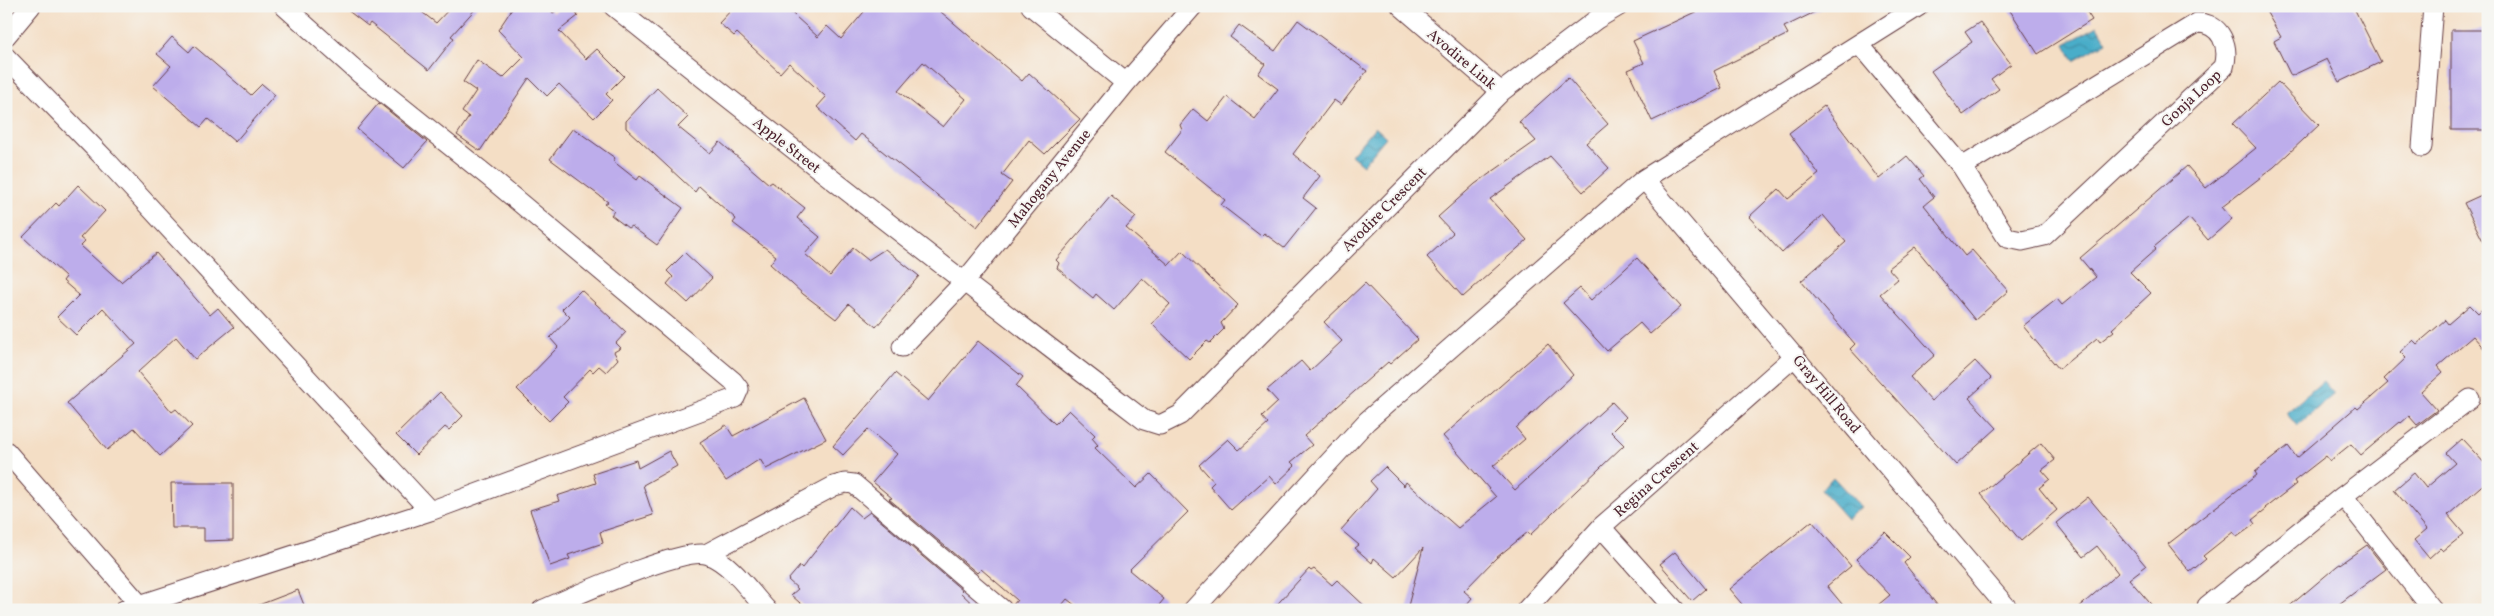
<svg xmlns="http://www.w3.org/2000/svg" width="2494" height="616" font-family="Vollkorn,serif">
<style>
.water{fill:url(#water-waves);stroke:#4a667a}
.building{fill:#bdadeb;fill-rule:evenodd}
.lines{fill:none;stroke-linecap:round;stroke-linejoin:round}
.street-casing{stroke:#643c42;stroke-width:21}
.street{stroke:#fff;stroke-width:19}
.labels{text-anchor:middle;stroke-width:4;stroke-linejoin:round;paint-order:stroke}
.street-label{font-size:15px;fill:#4a1f2b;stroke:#f6f6f2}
</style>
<defs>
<pattern id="water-waves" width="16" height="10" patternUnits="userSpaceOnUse" patternTransform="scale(1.25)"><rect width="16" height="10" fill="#49adc9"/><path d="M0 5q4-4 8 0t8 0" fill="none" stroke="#3f8ca3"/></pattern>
</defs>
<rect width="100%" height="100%" fill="#f6f6f2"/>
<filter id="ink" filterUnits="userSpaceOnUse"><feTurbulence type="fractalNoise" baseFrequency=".02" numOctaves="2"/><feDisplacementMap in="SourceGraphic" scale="10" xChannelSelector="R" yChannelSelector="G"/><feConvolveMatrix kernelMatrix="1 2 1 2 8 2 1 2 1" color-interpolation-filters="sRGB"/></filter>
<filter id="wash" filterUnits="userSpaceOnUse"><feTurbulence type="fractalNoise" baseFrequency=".0096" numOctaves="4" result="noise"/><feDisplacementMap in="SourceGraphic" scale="20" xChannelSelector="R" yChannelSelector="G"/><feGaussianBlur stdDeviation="1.12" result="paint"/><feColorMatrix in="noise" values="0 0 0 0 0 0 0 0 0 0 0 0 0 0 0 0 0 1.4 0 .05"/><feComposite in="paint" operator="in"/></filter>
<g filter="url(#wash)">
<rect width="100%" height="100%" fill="#f4dec5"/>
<path class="water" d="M2098,26l9,16 -33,19 -9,-17z
M1375,127l11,10 -23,28 -12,-10z
M2323,381l11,13 -37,32 -11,-13z
M1833,477l28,30 -14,12 -26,-29z"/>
<g id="blocks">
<path class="building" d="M342,6h72l22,17 16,-17h26l-27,30 3,2 -25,32 -59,-47 -2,3z
M514,6h33l6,7 9,-7h8l8,10 -19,15 27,28 11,-10 27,27 -18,18 6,6 -18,18 -35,-34 -12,12 -18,-18 -49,73 -23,-16 12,-18 -7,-5 14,-21 -13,-9 14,-22 26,18 21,-21 -26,-27z
M735,6h49l34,31 9,-11 14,13 28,-33h65l88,75 7,-8 51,46 -35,35 -16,-14 -27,35 10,7 -35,45 -116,-93 -6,7 -38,-34 9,-10 -37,-34 -9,10 -43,-40 -3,3 -15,-13zM923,62l43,37 -23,28 -45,-36z
M1708,6h119l-43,21 4,7 -74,37 8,17 -70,33 -24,-51 16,-7 -11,-22z
M2007,6h76l9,14 -54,34z
M2263,6h90l28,56 -42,20 -12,-23 -36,17 -17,-35 7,-4z
M1298,20l69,51 -26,34 -7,-5 -41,54 27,22 -17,22 13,10 -32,40 -20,-15 -3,3 -40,-31 4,-5 -60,-48 17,-22 -2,-5 13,-16 15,12 19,-24 28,22 23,-30 -20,-15 7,-10 -35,-27 9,-12 36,26z
M1980,22l31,42 -20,15 8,10 -36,26 -32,-44 41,-29 -7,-10z
M2451,30h37v100h-37z
M172,37l17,15 5,-6 57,49 11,-11 13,11 -40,47 -27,-23 -7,8 -48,-41 18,-20 -14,-12z
M1568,78l40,46 -22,19 23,25 -26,24 -33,-36 -60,43 37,41 -64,57 -36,-40 26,-24 -15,-16 37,-33 61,-43 -17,-19z
M2278,82l41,43 -45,42 -52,40 10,12 -24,21 -19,-22 -35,29 2,2 -26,23 21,21 -39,36 2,2 -14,11 -3,-4 -38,31 -36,-43 34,-27 5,6 34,-28 -16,-19 107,-92 19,22 50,-40 -23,-24z
M657,88l31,29 -10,10 32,26 10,-11 49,42 3,-2 33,26 -8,10 23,19 -15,17 25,22 23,-28 15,12 17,-11 34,27 -43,51 -27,-23 -13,15 -33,-25 -33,-30 6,-8 -43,-33 3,-4 -37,-33 -4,6 -69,-64v-7z
M379,103l48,39 -23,26 -47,-39z
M1824,106l55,73 28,-23 17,20 -4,3 14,18 -10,8 41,51 7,-6 36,41 -33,29 -60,-73 -27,21 10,11 -18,15 55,61 -25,22 21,24 44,-40 16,17 -22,20 28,30 -41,37 -106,-116 5,-5 -54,-63 45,-39 -23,-27 -41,38 -33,-36 30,-28 9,10 31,-25 -30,-41z
M573,128l42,30 -2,3 24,19 3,-4 43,32 -26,37 -26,-19 -3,2 -17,-13 3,-4 -9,-7 3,-2 -58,-43z
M78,185l27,26 -25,27 5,4 -4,4 40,36 35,-29 54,62 8,-7 16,19 -39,32 -19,-22 -38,35 34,40 4,-3 16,17 -32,30 -26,-28 -27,22 -40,-47 69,-59 -33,-36 -27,27 -19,-18 22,-22 -16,-14 3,-4 -43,-40 33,-34 3,3z
M2488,192v59l-24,-48z
M1111,196l25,21 -10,11 43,37 13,-14 56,54 -17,18 3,6 -14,14 -3,-2 -18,18 -37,-35 18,-20 -28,-26 -28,32 -18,-16 -3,4 -36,-30 2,-5 -3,-3z
M685,253l27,25 -24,25 -21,-19 6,-7 -6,-6z
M1637,258l44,49 -31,27 -10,-11 -33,28 -44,-48 17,-15 11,12z
M1365,283l53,56 -28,25 -2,-2 -84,74 8,9 -21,17 4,4 -19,18 -7,-8 -38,34 -21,-24 4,-4 -15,-17 29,-26 11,11 29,-26 -6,-7 16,-15 -11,-12 34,-29 9,10 32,-30 -18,-19z
M581,290l45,42 -10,11 5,5 -7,4 4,7 -12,13 -7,-6 -6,6 -3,-3 -27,28 5,5 -19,19 -32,-32 41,-42 -8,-9 20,-21 -8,-8z
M2488,304v49l-15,-17 -35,30 5,6 -22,20 16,18 -20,15 -8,-9 -8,7 -1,-1 -39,33 -10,-11 -21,17 -4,-5 -32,25 2,3 -31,24 1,1 -14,11 3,4 -18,13 -4,-5 -30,24 3,3 -16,13 -22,-28 89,-69 -2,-3 33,-26 9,12 59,-51 2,2 30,-26 -4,-4 22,-21 -6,-6 13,-12 4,4 28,-24 3,4 22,-19 8,8z
M978,341l45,36 -7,9 39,38 14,-14 26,25 -3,3 6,7 -3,3 41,40 15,-14 37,38 -59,58 35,29 -9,11h-74l-14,-11 -9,11h-44l-1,-5 4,-5 -36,-31 -4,4 -88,-74 3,-1 -19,-16 24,-28 -29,-25 -25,26 -10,-9 62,-73 33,28z
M1548,344l25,31 -57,53 9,11 -32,27 22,24 97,-88 14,15 -15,15 13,13 -94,90 -2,-3 -32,26 -32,33 8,7 -10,12h-55l16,-62 -27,29 -22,-19 -2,5 -17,-15 4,-3 -18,-15 36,-41 -7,-8 15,-14 19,19 2,-4 52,46 38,-31 -53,-61z
M440,392l23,24 -14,14 -4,-3 -29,28 -20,-20z
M804,398l22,41 -60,30 -6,-10 -34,22 -26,-39 26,-17 7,11z
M2462,439l26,28v13l-40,35 16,19 -21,17 -3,-3 -11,10 -15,-18 13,-11 -33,-39 20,-17 12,15 29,-25 -9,-10z
M2041,443l14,17 -13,10 8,9 -11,9 18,22 -36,31 -40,-47z
M669,451l8,15 -34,19 10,30 -53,17 3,11 -35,12 2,4 -20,7 -20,-56 29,-9 -2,-5 39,-13 -3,-9 43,-14 2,8z
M171,483h62v57l-29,1v-13h-32z
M2088,497l58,69 -17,13 27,31h-80l42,-37 -21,-27 -14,11 -27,-34z
M850,507l12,11 8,-6 92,78 -2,2 19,18h-171l-17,-15 7,-6 -10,-9 12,-14 2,2z
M1812,521l39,45 -24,20 20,24h-100l-18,-21z
M1885,532l25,25 -6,6 37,47h-69l18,-15 -34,-36z
M2367,545l19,24 -55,41h-46l52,-44z
M1675,552l31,37 -14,12 -32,-37z
M1309,569l2,2 3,-2 18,16 5,-5 32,30h-97z
M298,590l8,20h-54l-1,-2z"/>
</g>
</g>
<g filter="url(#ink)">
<use href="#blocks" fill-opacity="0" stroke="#643c42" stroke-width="1"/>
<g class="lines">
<g class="street-casing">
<path id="street" d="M613,6c175,141 352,277 531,414l16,5 20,-10 321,-323 96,-73 22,-13
M1031,6l95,77
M1401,6l100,86
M6,36l25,-30
M1859,44l103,123 235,-144c24,0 33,23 27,44l-180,169 -22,5 -15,-3 -45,-71
M6,57l100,103 324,351
M2422,147l11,-141
M1644,179l365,431
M902,347l62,-65 162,-199 67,-77
M6,451l133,153
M2343,496l127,-97
M1601,527l74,83
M706,554l128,-68 11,-3 9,1 149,126
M2207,606l136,-110 90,114
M124,610l306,-99 305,-113 4,-9 -6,-8 -244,-204 -130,-104 -75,-67
M542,610c28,-12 143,-65 167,-55 24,10 40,36 58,55
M1193,610l174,-189 277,-242 275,-173
M1526,610l75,-83 194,-171"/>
</g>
<use href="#street" class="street"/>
</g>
</g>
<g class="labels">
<g class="street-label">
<text transform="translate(1462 59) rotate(40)" y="5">Avodire Link</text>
<text transform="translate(2191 98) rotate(-43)" y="5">Gonja Loop</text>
<text transform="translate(787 145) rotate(38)" y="5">Apple Street</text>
<text transform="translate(1049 178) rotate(-51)" y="5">Mahogany Avenue</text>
<text transform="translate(1384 209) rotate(-45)" y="5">Avodire Crescent</text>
<text transform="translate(1827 394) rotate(50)" y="5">Gray Hill Road</text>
<text transform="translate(1656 479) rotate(-41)" y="5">Regina Crescent</text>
</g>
</g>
<rect width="2494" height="616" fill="none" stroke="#f6f6f2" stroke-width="25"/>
</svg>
